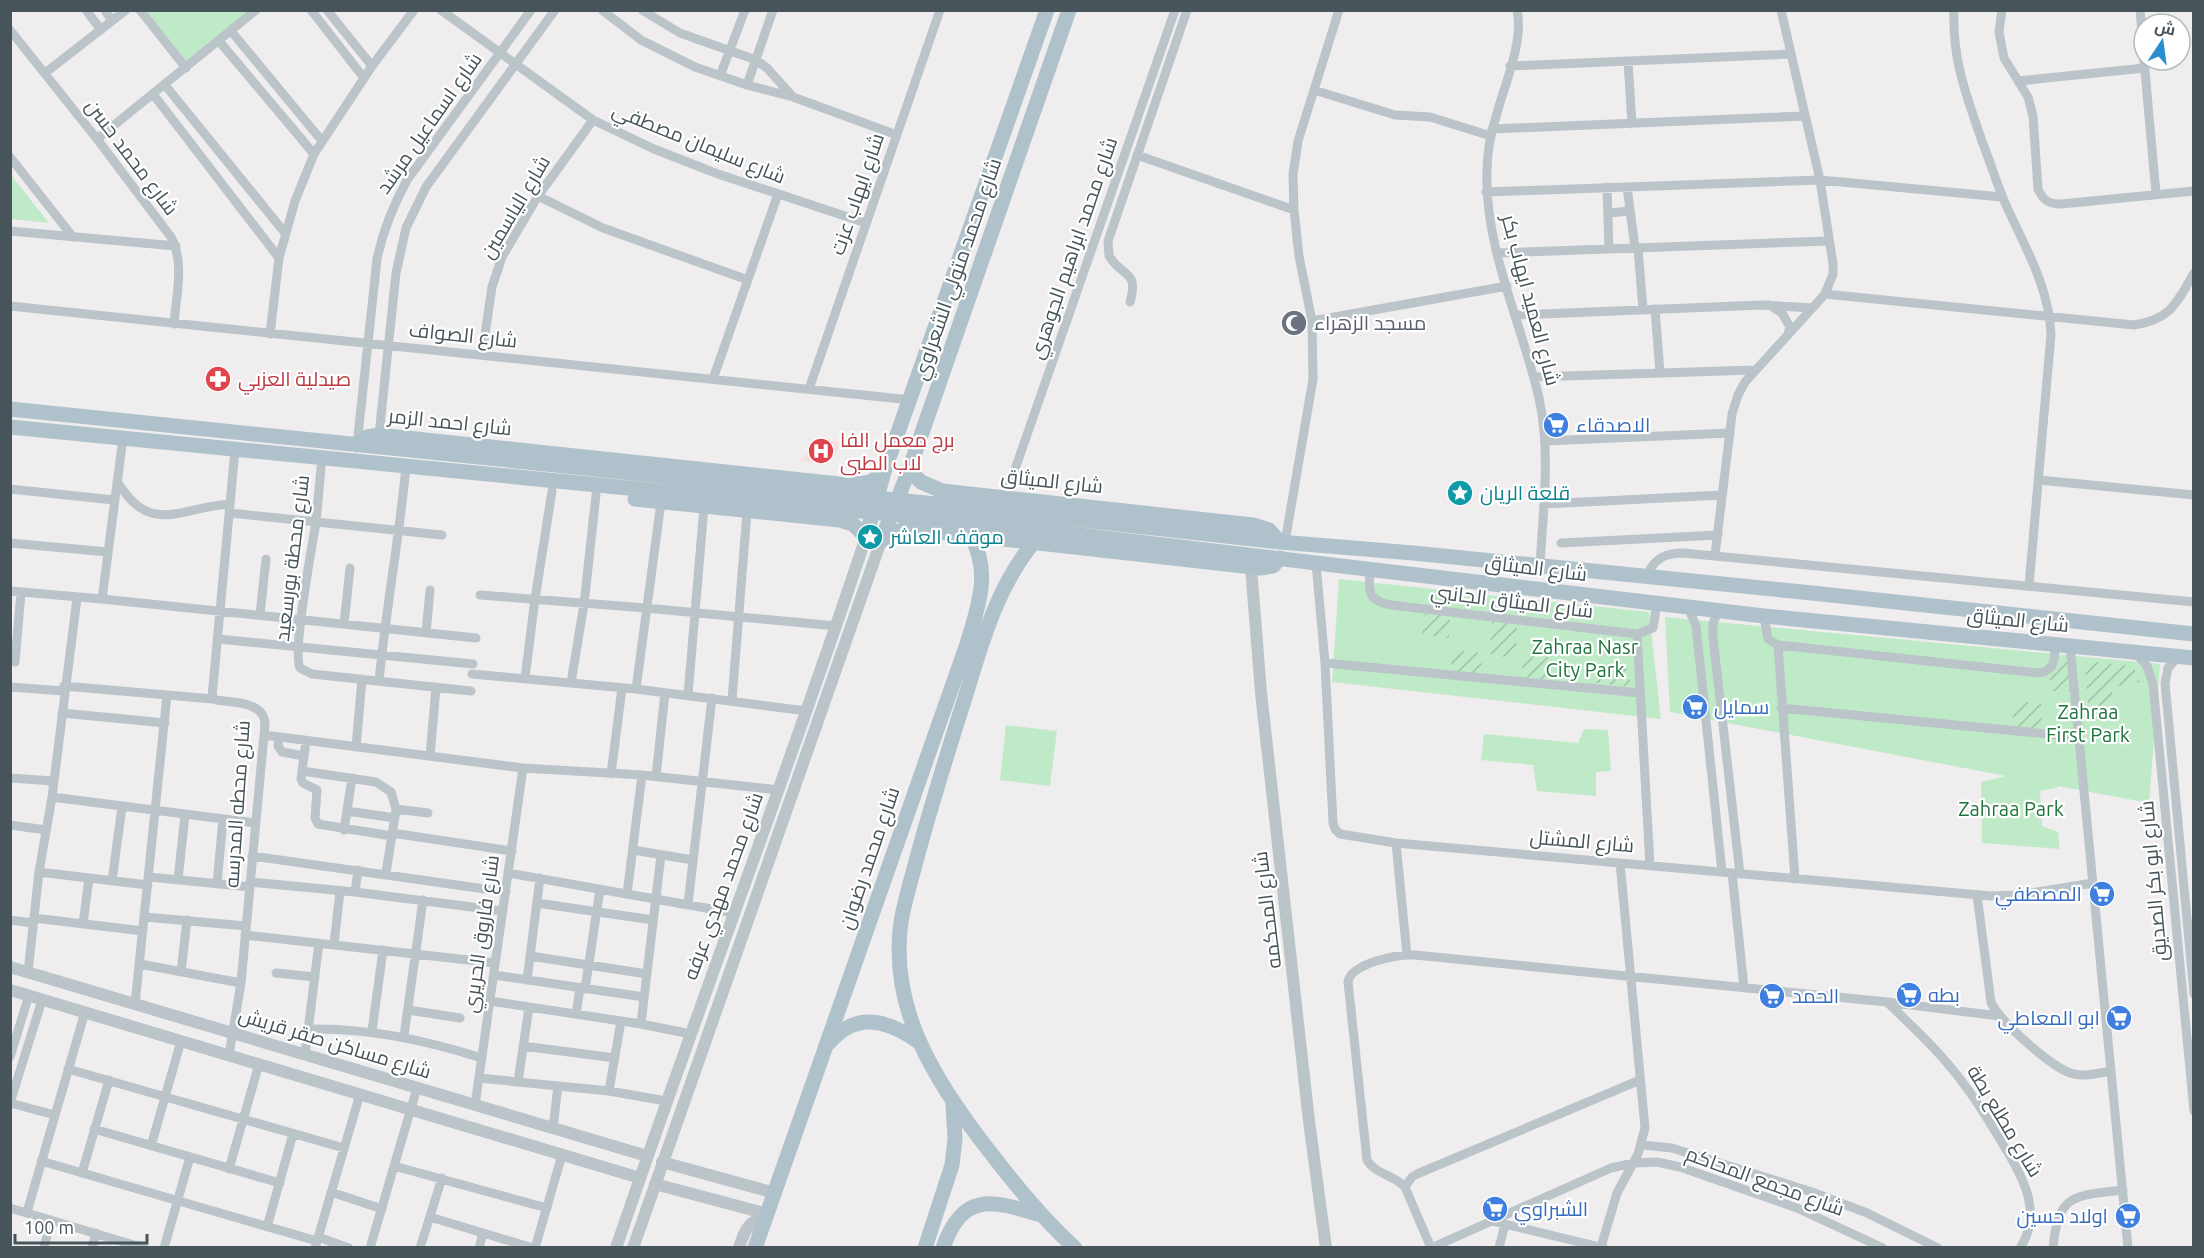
<svg xmlns="http://www.w3.org/2000/svg" width="2204" height="1258" font-family="Ubuntu,Cairo,sans-serif">
<style>
.medical{fill:#f8dfe1}
.green{fill:#bfeac8}
.garden{fill:url(#garden-furrows)}
.lines{fill:none;stroke-linecap:round;stroke-linejoin:round}
.minor{stroke:#bac4c9;stroke-width:9}
.tertiary{stroke:#bac4c9;stroke-width:12}
.primary{stroke:#afc1ca;stroke-width:15}
.labels{text-anchor:middle;stroke-width:4.5;stroke-linejoin:round;paint-order:stroke}
.street-label{font-size:20px;fill:#475459;stroke:#fff}
.worship-label{font-size:20px;fill:#5b616d;stroke:#fff;text-anchor:start}
.health-label{font-size:20px;fill:#be3a42;stroke:#fff;text-anchor:start}
.shop-label{font-size:20px;fill:#366cbe;stroke:#fff;text-anchor:start}
.culture-label{font-size:20px;fill:#0d838f;stroke:#fff;text-anchor:start}
.park-label{font-size:20px;fill:#1f743b;stroke:#fff}
</style>
<defs>
<pattern id="garden-furrows" width="10" height="10" patternUnits="userSpaceOnUse" patternTransform="scale(1.5)"><rect width="10" height="10" fill="#bfeac8"/><path d="M-1 1l2-2M0 10L10 0M9 11l2-2" fill="none" stroke="#9dc0a5"/></pattern>
</defs>
<rect width="100%" height="100%" fill="#f0edee"/>
<path class="medical" d="M818,439l26,3 -20,22 -24,-3z"/>
<path class="green" d="M145,10l104,1 -63,51z
M10,175h1l38,48 -38,-4z
M1339,579l310,33 12,107 -329,-37z
M1665,617l495,47 -11,139 -91,-17 -1,2 -17,3 2,35 16,6 2,17 -78,-6 -1,-61 25,-6 -336,-64z
M1006,725l51,6 -7,55 -50,-6z
M1584,729l24,1 3,41 -15,1v24l-59,-5 -4,-26 -52,-5 3,-26 94,9z"/>
<path class="garden" d="M1425,614l25,2 -1,22 -27,-3z
M1492,621l25,2 -1,36 -27,-5z
M1454,650l26,3 3,22 -33,-5z
M1524,655l24,2 3,24 -30,-3z
M2069,658l3,33h-22v-18z
M2084,661l49,5 7,16 -28,5v32l-22,3z
M1592,666l35,3 5,18 -41,-5z
M2015,701l26,2 1,26 -30,-3z"/>
<g class="lines">
<path class="minor" d="M86,10l15,20
M105,10l7,11
M140,10l46,58
M311,10l53,68
M327,10l45,56
M441,10l152,110 61,29 64,25 148,49
M602,10l39,30 54,27 52,18 46,12 104,38
M642,10l38,23 76,27 11,8 26,29
M1517,10c7,30 -12,74 -20,103 -6,19 -10,38 -10,58 -3,76 35,153 52,227 12,55 4,112 1,168
M1954,10c-2,51 13,87 29,134 8,20 14,41 23,61 19,42 43,82 45,129l-22,252
M2002,10l-3,22 5,26 24,39 5,19 5,73c5,11 10,15 23,15l133,-13
M2140,10l4,45
M10,30l87,109 74,98c14,26 5,59 3,87
M231,31l91,110
M219,41l95,113
M2144,60l12,134
M1628,61l4,63
M1510,66l281,-12
M45,73l81,-63
M720,76l25,-66
M2018,81l127,-13
M165,85l120,148
M747,85l26,-75
M1314,90l81,25 35,2 61,19
M153,94l126,164
M1492,129l313,-13
M97,139l159,-129
M1137,155l157,55
M10,157l63,80
M1607,187l2,62
M1627,187l8,61
M1486,192l334,-12 182,17
M538,196l65,32 145,52
M1608,213l22,-2
M10,231l166,15
M1638,248l5,62
M1497,253l332,-12
M1825,294l309,31c38,-6 43,-23 60,-52
M1130,302c9,-32 -7,-24 -21,-46l-1,-15 79,-231
M1769,305l13,8 8,14 -2,7
M10,306l901,94
M1655,309l5,64
M1516,315l245,-10 51,3
M1312,321l195,-35
M270,334l9,-76 16,-57 19,-47 58,-88 42,-56
M482,355l10,-68 10,-30 36,-61 55,-76
M1534,377l221,-7
M713,379l65,-185
M809,389l131,-379
M379,435l17,-162 10,-45 20,-41 129,-177
M1545,441l185,-8
M357,445l20,-186c6,-29 16,-53 30,-79l124,-170
M322,457c-2,22 -4,43 -6,65 -4,25 -24,130 -16,146l12,6 159,17
M2039,480l155,15
M117,481c33,56 63,26 113,23
M10,489l104,11
M1005,498l170,-488
M1544,504l178,-9
M230,513l212,22
M1285,542l28,-163 -1,-58 -13,-65 -5,-46 -1,-35 5,-34 41,-131
M10,543l98,9
M1561,543l157,-8
M1715,555l17,-141 6,-19 7,-13 80,-88 8,-20v-10l-13,-84 -39,-170
M1316,563l9,100 8,160 2,6 5,5 56,9 595,53 27,-1 75,-12
M1370,569c-1,22 -4,31 21,36l246,29 16,-6 4,-25
M1646,577c8,-18 18,-24 37,-24l511,49
M10,591l92,8 374,39
M480,595l166,13 190,18
M102,599l21,-161
M1688,607l8,19 26,246
M1719,610l-6,13v15l27,236
M260,615l6,-56
M1764,616l4,23 10,6 261,28c16,-2 16,-15 16,-28
M344,624l6,-56
M426,633l4,-43
M1637,634l13,232
M218,639l255,25
M1778,645l17,234
M2070,646l58,602
M2135,652l12,14 6,18 41,427
M2178,657l-10,11 -3,15 29,311
M15,662l6,-70
M1325,663l315,30
M472,674l164,15 170,22
M525,678l10,-79 17,-108
M379,681c7,-72 20,-142 27,-214
M571,683l13,-79 12,-109
M64,686l149,13
M10,687l54,4
M636,689l25,-187
M688,695l16,-188
M732,700l15,-188
M1781,708l298,29
M62,713l103,10
M264,735l259,33 119,7 137,15
M279,737l-1,9 4,6 22,4
M306,741l-5,38 2,4 14,7 -2,28 3,6 74,12
M356,747l6,-68
M430,756l6,-69
M302,771l74,11 15,10 5,17 -10,64
M611,774l11,-86
M656,776l9,-83
M10,778l43,3
M52,797l203,26
M396,809l32,4
M347,811l48,7
M10,825l36,5
M344,830l8,-52
M392,833l120,18
M1396,843l11,112
M633,850l60,10
M252,856l254,36
M39,872l109,13
M508,873l226,40
M1732,873l12,115
M149,877l101,10
M178,880l7,-65
M112,881l10,-74
M250,882l105,10 148,19
M217,884l6,-65
M355,892l3,-22
M627,894l15,-119
M1977,895l14,107c7,18 64,69 83,72 12,3 25,-1 37,-3
M537,903l116,17
M688,904l24,-206
M145,917l101,9
M34,918l109,13
M10,920l23,3
M83,924l6,-46
M245,935l250,28
M334,944l6,-53
M530,956l117,18
M140,964l101,19
M28,972l11,-100 13,-75 25,-199
M181,972l6,-52
M276,973l39,4
M494,975l150,22
M527,980l13,-102
M585,989l15,-100
M490,1001l151,23 50,10
M1887,1002c27,26 54,51 76,81 14,18 26,38 38,58 19,32 44,70 19,107
M135,1004l32,-309
M408,1010l52,8
M576,1014l4,-26
M641,1024l20,-169
M309,1029c60,-1 115,11 173,29
M372,1031l11,-81
M404,1036l19,-136
M523,1046l92,12
M305,1054l14,-111
M229,1055l12,-72 24,-259c-1,-23 -31,-21 -49,-24l-4,-3 23,-247
M10,1057l19,-62
M68,1069l276,79
M479,1078l130,13 57,10
M518,1082l11,-75
M609,1091l12,-70
M10,1103l32,-103
M10,1103l45,12
M475,1105l48,-337
M553,1128l5,-42
M94,1129l186,54
M1642,1145l30,3 140,44 55,21 71,35
M151,1146l30,-105
M41,1161l276,80
M394,1166l153,42
M229,1169l30,-105
M82,1173l27,-93
M1405,1187l7,-10 5,-3 223,-94
M331,1192l51,17
M10,1208l134,40
M27,1212l58,-200
M430,1217l103,31
M1492,1221l112,27
M267,1227l26,-93
M318,1237l31,11
M1601,1247l16,-54 21,-39 7,-26 -25,-265
M44,1248l7,-28
M92,1248l4,-15
M164,1248l26,-91
M315,1248l45,-154
M370,1248l47,-160
M420,1248l22,-70
M479,1248l4,-15
M535,1248l27,-93
M1499,1248l6,-24
M1883,1248l-86,-40 -117,-41 -23,-5 -23,1 -23,5 -180,80 -26,-61c-11,-12 -30,-13 -38,-27l-19,-178c3,-19 50,-28 67,-27l472,47 112,14
M2053,1248c5,-56 22,-52 70,-58"/>
<path class="tertiary" d="M1251,567l10,126 48,428 17,127
M10,967l637,189
M10,990l630,188
M662,1162l113,31
M655,1184l113,30
M616,1248c81,-238 171,-473 250,-711
M633,1248l248,-707
M739,1248c5,-17 10,-28 28,-32"/>
<path class="primary" d="M10,409l945,97 325,36 133,11 399,40 382,41
M10,427l943,93 811,96 430,42
M357,445l10,-8 12,-2 470,50 22,-3 13,-10
M909,470l12,12 21,9 311,34 16,5 11,12
M635,499l205,21 13,4 13,13
M866,537l18,-65 163,-462
M881,541l28,-71 160,-460
M881,541l20,-11 12,-1 348,39 12,-2 7,-8
M1034,542c-39,47 -53,105 -71,162 -22,69 -43,138 -60,207 -19,93 33,172 87,241 26,34 53,67 85,96
M829,1043c28,-33 60,-22 90,-1
M755,1248l212,-604c11,-37 25,-73 3,-109
M925,1248l27,-83 3,-26 -2,-35
M943,1248c20,-58 50,-47 98,-33"/>
</g>
<defs>
<g id="mosque-disc" transform="scale(1.35)"><circle r="9.5" fill="#6b7280" stroke="#fff"/><path d="M3.5-4.9A6 6 0 1 0 3.5 4.9A5 5 0 1 1 3.5-4.9Z" fill="#fff"/></g>
<g id="pharmacy-disc" transform="scale(1.35)"><circle r="9.5" fill="#e0444e" stroke="#fff"/><path d="M-2-6h4v4h4v4h-4v4h-4v-4h-4v-4h4Z" fill="#fff"/></g>
<g id="supermarket-disc" transform="scale(1.35)"><circle r="9.5" fill="#3f7fe0" stroke="#fff"/><path d="M-6-5.5h2.5l.6 2H6L4.5 2H-2.5L-4.4-4H-6ZM-1.5 3.2a1.3 1.3 0 1 0 .1 0ZM3 3.2a1.3 1.3 0 1 0 .1 0Z" fill="#fff"/></g>
<g id="hospital-disc" transform="scale(1.35)"><circle r="9.5" fill="#e0444e" stroke="#fff"/><path d="M-5-5h3v3.5h4V-5h3V5h-3V1.5h-4V5h-3Z" fill="#fff"/></g>
<g id="sight-disc" transform="scale(1.35)"><circle r="9.5" fill="#0f9aa8" stroke="#fff"/><path d="M0-6L1.8-2.2L6-1.7L2.9 1.2L3.7 5.4L0 3.3L-3.7 5.4L-2.9 1.2L-6-1.7L-1.8-2.2Z" fill="#fff"/></g>
</defs>
<g fill-rule="evenodd">
<use href="#mosque-disc" x="1294" y="323"/>
<use href="#pharmacy-disc" x="218" y="379"/>
<use href="#supermarket-disc" x="1556" y="425"/>
<use href="#hospital-disc" x="821" y="451"/>
<use href="#sight-disc" x="1460" y="493"/>
<use href="#sight-disc" x="870" y="537"/>
<use href="#supermarket-disc" x="1695" y="707"/>
<use href="#supermarket-disc" x="2102" y="894"/>
<use href="#supermarket-disc" x="1909" y="995"/>
<use href="#supermarket-disc" x="1772" y="996"/>
<use href="#supermarket-disc" x="2119" y="1018"/>
<use href="#supermarket-disc" x="1495" y="1209"/>
<use href="#supermarket-disc" x="2128" y="1216"/>
</g>
<g class="labels">
<g class="street-label">
<text transform="translate(429 123) rotate(-55)" y="7">شارع اسماعيل مرشد</text>
<text transform="translate(699 143) rotate(22)" y="7">شارع سليمان مصطفي</text>
<text transform="translate(132 157) rotate(53)" y="7">شارع محمد حسن</text>
<text transform="translate(857 194) rotate(-71)" y="7">شارع ايهاب عزت</text>
<text transform="translate(515 207) rotate(-59)" y="7">شارع الياسمين</text>
<text transform="translate(1073 248) rotate(-71)" y="7">شارع محمد ابراهيم الجوهري</text>
<text transform="translate(957 269) rotate(-71)" y="7">شارع محمد متولي الشعراوي</text>
<text transform="translate(1531 300) rotate(75)" y="7">شارع العميد ايهاب بكر</text>
<text transform="translate(463 335) rotate(6)" y="7">شارع الصواف</text>
<text transform="translate(450 422) rotate(6)" y="7">شارع احمد الزمر</text>
<text transform="translate(1052 481) rotate(6)" y="7">شارع الميثاق</text>
<text transform="translate(292 558) rotate(-83)" y="7">شارع محطة بورسعيد</text>
<text transform="translate(1536 568) rotate(7)" y="7">شارع الميثاق</text>
<text transform="translate(1512 601) rotate(7)" y="7">شارع الميثاق الجانبي</text>
<text transform="translate(2018 620) rotate(6)" y="7">شارع الميثاق</text>
<text transform="translate(237 804) rotate(-86)" y="7">شارع محطه المدرسه</text>
<text transform="translate(1582 841) rotate(5)" y="7">شارع المشتل</text>
<text transform="translate(869 858) rotate(-71)" y="7">شارع محمد رضوان</text>
<text transform="translate(2153 881) rotate(-95)" y="7">شارع ابو بكر الصديق</text>
<text transform="translate(723 886) rotate(-70)" y="7">شارع محمد مهدي عرفه</text>
<text transform="translate(1267 910) rotate(-97)" y="7">شارع المحكمه</text>
<text transform="translate(481 934) rotate(-82)" y="7">شارع فاروق الحريري</text>
<text transform="translate(335 1043) rotate(17)" y="7">شارع مساكن صقر قريش</text>
<text transform="translate(2005 1121) rotate(59)" y="7">شارع مطلع بطة</text>
<text transform="translate(1765 1181) rotate(20)" y="7">شارع مجمع المحاكم</text>
</g>
<g class="worship-label">
<text x="1314" y="330">مسجد الزهراء</text>
</g>
<g class="health-label">
<text x="238" y="386">صيدلية العزبي</text>
<text x="840" y="447">برج معمل الفا<tspan x="840" dy="23">لاب الطبى</tspan></text>
</g>
<g class="shop-label">
<text x="1576" y="432">الاصدقاء</text>
<text x="1714" y="714">سمايل</text>
<text x="2082" y="901" text-anchor="end">المصطفي</text>
<text x="1928" y="1002">بطه</text>
<text x="1792" y="1003">الحمد</text>
<text x="2100" y="1025" text-anchor="end">ابو المعاطي</text>
<text x="1514" y="1216">الشبراوي</text>
<text x="2108" y="1223" text-anchor="end">اولاد حسين</text>
</g>
<g class="culture-label">
<text x="1480" y="500">قلعة الريان</text>
<text x="890" y="544">موقف العاشر</text>
</g>
<g class="park-label">
<text x="1585" y="654">Zahraa Nasr<tspan x="1585" dy="23">City Park</tspan></text>
<text x="2088" y="719">Zahraa<tspan x="2088" dy="23">First Park</tspan></text>
<text x="2011" y="816">Zahraa Park</text>
</g>
</g>
<rect width="2204" height="1258" fill="none" stroke="#475459" stroke-width="24"/>
<g transform="translate(2162 42) rotate(13)"><circle r="28" fill="#ffffff" stroke="#b5bbbd" stroke-width="1.5"/>
<path d="M0-4.5L10 22L0 15L-10 22Z" fill="#288ecf"/>
<text y="-9" font-size="16" font-weight="bold" text-anchor="middle" fill="#475459">ش</text>
</g>
<path d="M15 1234v9h132v-9" fill="none" stroke="#475459" stroke-width="3"/>
<text x="24" y="1234" font-size="18" fill="#475459" stroke="#ffffff" stroke-width="4.5" paint-order="stroke">100 m</text>
</svg>
